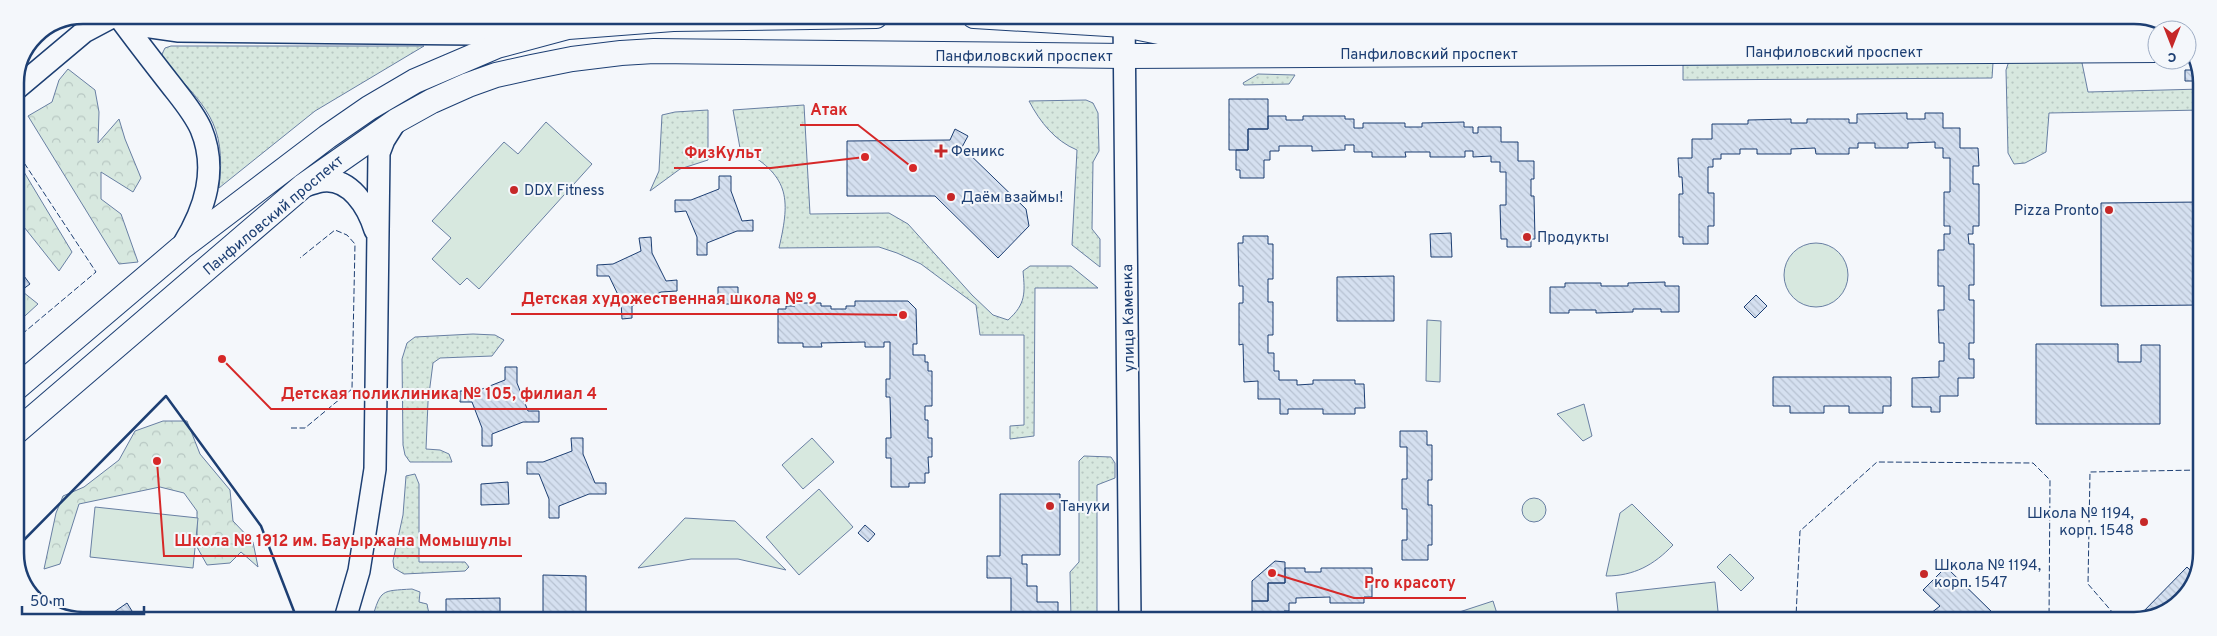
<svg xmlns="http://www.w3.org/2000/svg" width="2217" height="636" font-family="Overpass,sans-serif">
<style>
.grass{fill:url(#grass-dots);stroke:#687fa3}
.forest{fill:url(#forest-crowns);stroke:#687fa3}
.park{fill:#d7e8df;stroke:#687fa3}
.building{fill:url(#building-back-hatch);stroke:#1d3f73}
.lines{fill:none;stroke-linecap:round;stroke-linejoin:round}
.secondary-casing{stroke:#1d3f73;stroke-width:24}
.primary-casing{stroke:#1d3f73;stroke-width:26}
.secondary{stroke:#f4f7fb;stroke-width:21}
.primary{stroke:#f4f7fb;stroke-width:24}
.fence{stroke:#1d3f73;stroke-width:1;stroke-dasharray:6 2.5;stroke-linecap:butt}
.wall{stroke:#1d3f73;stroke-width:2.5}
.poi-dot{fill:#c62828;stroke:#f4f7fb;stroke-width:2}
.labels{text-anchor:middle;stroke-width:4;stroke-linejoin:round;paint-order:stroke}
.street-label{font-size:15px;fill:#1d3f73;stroke:#f4f7fb}
.poi-label{font-size:15px;fill:#1d3f73;stroke:#f4f7fb;text-anchor:start}
.rim{fill:none;stroke:#1d3f73;stroke-width:2.5}
.leader{fill:none;stroke:#d62828;stroke-width:2}
.callout-dot{fill:#d62828;stroke:#f4f7fb;stroke-width:2}
.callout-label{font-size:16px;text-anchor:middle;font-weight:bold;fill:#d62828;stroke:#f4f7fb;stroke-width:4;stroke-linejoin:round;paint-order:stroke}
</style>
<defs>
<pattern id="grass-dots" width="8" height="8" patternUnits="userSpaceOnUse" patternTransform="scale(1.25)"><rect width="8" height="8" fill="#d7e8df"/><path d="M2 2h.1M6 6h.1" fill="none" stroke="#b8c8c3" stroke-width="1.8" stroke-linecap="round"/></pattern>
<pattern id="forest-crowns" width="20" height="18" patternUnits="userSpaceOnUse" patternTransform="scale(1.25)"><rect width="20" height="18" fill="#d7e8df"/><path d="M2 6a3 3 0 1 1 6 0M12 15a3 3 0 1 1 6 0" fill="none" stroke="#b8c8c3"/></pattern>
<pattern id="building-back-hatch" width="6" height="6" patternUnits="userSpaceOnUse" patternTransform="scale(1.25)"><rect width="6" height="6" fill="#d5e0f0"/><path d="M-1 5l2 2M0 0l6 6M5-1l2 2" fill="none" stroke="#b6c1d1"/></pattern>
</defs>
<rect width="100%" height="100%" fill="#f4f7fb"/>
<path class="grass" d="M171,46h253l-109,65 -96,77c8,-66 -14,-81 -55,-127l-2,-7 3,-6z
M1989,58l4,5 -1,15 -309,2v-17z
M2081,58l7,34 114,-3v21l-153,3 -3,39 -21,11 -11,1 -6,-11 -2,-83 3,-9z
M1258,74l37,1 -6,9 -45,1 -1,-2z
M1086,100l7,3 5,10 1,38 -6,11 -1,67 8,10v28l-28,-22 5,-95c-22,-9 -37,-28 -48,-49z
M804,105l6,109 79,-1 19,11 64,71 21,20 15,5c18,-16 17,-27 15,-49l7,-5h41l27,22h-63l-1,148 -24,3v-13l14,-1v-90h-44l-4,-30 -55,-41 -24,-11 -18,-6 -100,1c12,-52 10,-72 -39,-100l-7,-38z
M708,110v50l-28,9 -30,22 9,-20 3,-56 13,-3z
M473,334l22,1 9,5 -12,16 -52,2 -7,5 -5,39 -2,47 14,1 9,4 3,8h-42l-5,-7 -2,-10 -1,-86 5,-16 8,-6z
M1084,456l27,1 4,6v15l-18,7v131l-5,4h-21l-1,-48 9,-10v-101z
M415,474l4,10v78h46l4,5 -4,4 -61,3 -10,-6 -1,-7 10,-46 3,-39z
M412,589l8,3 -1,10 8,2 3,15h-58c9,-30 9,-28 40,-30z"/>
<path class="forest" d="M68,69l27,21 4,22 -1,31 21,-24 6,20 16,39 -8,14 -32,-20v27l20,15 17,48 -19,2 -91,-148 24,-14 7,-22z
M15,157l57,95 -13,19 -35,-44 -9,-17z
M23,292l15,12 -23,21v-26z
M163,421h24l13,33 30,36 3,31 20,21 5,25 -17,-15 -11,11 -23,2 -10,-18v-36l-13,-18 -24,-6 -81,17 -19,60 -16,5 12,-56 7,-17 21,-9 35,-27 16,-29z"/>
<path class="park" d="M546,122l46,42 -113,125 -12,-11 -7,7 -28,-26 19,-21 -19,-17 72,-79 14,12z
M1784 275a32 32 0 1 1 64 0a32 32 0 1 1-64 0Z
M1427,320l14,1 -1,61 -14,-1z
M1584,404l8,32 -9,5 -26,-27z
M812,438l22,24 -31,27 -21,-24z
M819,489l34,38 -54,48 -33,-38z
M1522 510a12 12 0 1 1 24 0a12 12 0 1 1-24 0Z
M1632,504l41,41c-19,20 -39,31 -67,31l14,-63z
M95,507l103,11 -5,50 -103,-11z
M685,518l50,3 51,49 -48,-11h-47l-53,9z
M1730,554l24,24 -13,13 -24,-24z
M1715,582l4,39 -100,-1 -3,-27z
M1493,601l6,19h-64z"/>
<path class="building" d="M2185,70h14l3,11h-17z
M1229,99h39v30h-20v21h-19z
M1907,113v6h18v-6h18v15h17v20h18l1,18h-6v18h6v42h-6v8h-5l1,10h5v41h-5v15h5v43h-5v16h5v19h-16v18h-18v16h-9v-5h-19v-29l27,-1v-16h5v-18h-5l-1,-33h6v-24h-6v-36h6v-16h6v-8h-6v-34h6v-34h-7v-10h-8v-6l-27,1v5h-33v-5h-17v5h-9v6h-33l-1,-6 -24,1v5h-34v-5h-17v5h-19v5h-8v8h-5v26h6v33h-6v18h-25v-7h-4v-43h4l-1,-17h-3l-1,-19h14v-19h20v-15h36v-4l43,-1v4h16v-4h42v4h8v-9z
M1268,116h18v4h17v-4h42v3h9v9h9v-5h42v4h17v-4l42,-1v5h9v6h5v-6h23v15h17v19h16v18h-3v17h3l1,43h-4v8h-24v-8h-6l-1,-34h6v-33h-6v-10h-9v-6l-18,1v-6h-8v6h-35v-5h-25l1,5h-34v-5h-18v-7h-9v5l-33,1v-5h-33v5h-9v9h-6v18h-24v-8h-4v-20h12v-21h20z
M955,129l13,7 -6,11 64,62 3,17 -31,32 -63,-62h-88v-55l103,-1z
M719,176h12v15l11,30 11,-1v11h-16l-30,12v12h-10v-18l-11,-26 -11,1v-12h16l28,-11z
M2201,202v103l-100,1v-103z
M1451,233l1,24h-21l-1,-23z
M1243,236h25v8h5v35h-5v23h5v33h-5v18h6v18h5v9h18v5l16,-1v-4h42v4h9l1,24h-10v6h-32v-5h-35v5h-8v-15h-22v-18l-14,1 -1,-38 -4,1v-42h4v-17h-4l-1,-43h5z
M651,237l1,16 14,28 11,-1v11l-16,1 -29,14v12l-10,1 -1,-18 -12,-25h-12v-11l16,-1 28,-13 -2,-13z
M15,264l15,20 -15,11z
M1394,276v45h-57v-44z
M1665,282v4h14v26h-18v-3h-28v3l-37,1v-3h-27v3h-19v-26h15v-4h36v3h27v-3z
M718,287h20v17h-20z
M1756,295l11,11 -12,12 -11,-11z
M855,301h53l8,8 1,35h-4v11h12v7h3v9h4v35h-7v14h3v18h4v19h-4l1,16h-4v10h-16v4h-18v-29h-5v-20h5l-1,-41h-4v-18h4v-37h-6v5h-19v-5l-44,1 1,4h-19v-4h-25v-34h8v-3h9v-3h26v3h10v3h15v-3h9z
M2036,344h82v18h23v-17h19v79h-124z
M505,367h12v16l11,28h11v11h-16l-31,12v12h-10v-18l-10,-26h-12v-11h17l28,-11z
M1773,377h118v29h-8v7h-34v-7h-25v7h-34v-7h-17z
M1400,431h27v14h5v35h-4v25h4v40h-4v15h-26v-20h5v-31h-5v-30h5v-32h-7z
M571,438h12v16l12,29h11v11h-17l-30,12v12h-10v-19l-10,-25h-12v-12h16l29,-11z
M508,482l1,22 -28,1v-21z
M1000,494h60v61h-38v9h5v22h10v16h21v18h-47v-42h-24v-22h13z
M865,525l10,9 -7,8 -10,-9z
M1275,561l10,1v21h-17v18h-16v-20z
M1946,567l49,48 -6,6h-68l19,-15 -17,-16z
M2187,567l9,9 -20,31 -34,11 -3,-2z
M1285,568h20v4h16v-4h51v29h-8v6h-34v-6l-34,1v5h-7v8h-5v9h-32v-19h16v-18h17z
M543,575l43,1v43h-43z
M500,598v21h-62v-6h8v-14z
M127,603l10,16h-33z
M758,613v4h15v3l-49,-1v-2h16v-3z
M671,614h19v3h17v2h-50v-1h14z"/>
<g class="lines">
<g class="secondary-casing">
<path id="secondary" d="M118,15l26,11 35,5 294,3 62,-5
M1124,16l6,604
M119,17c17,23 34,45 52,68 10,13 23,28 30,44 17,41 4,80 -18,116
M15,90l69,-58 32,-17
M303,186c6,-1 12,-4 19,-5 28,-4 46,26 53,49
M345,619l14,-48 16,-102 4,-316 5,-13 12,-19"/>
</g>
<g class="primary-casing">
<path id="primary" d="M974,16l150,9 50,10 212,2 771,-4
M2187,49h3
M15,389l166,-141 146,-111 42,-29 46,-27 82,-35 71,-19 105,-8 203,-3
M15,433l288,-247 93,-65 36,-20 36,-16 28,-10 36,-8 40,-8 49,-6 33,-2 471,5 1032,-6"/>
</g>
<use href="#secondary" class="secondary"/>
<use href="#primary" class="primary"/>
<path class="fence" d="M15,149l81,123 -81,68
M291,428h14l47,-39 3,-145 -8,-9 -12,-5 -35,28
M1795,621l1,-4 4,-86 77,-69 156,1 17,17 -1,141
M2120,621l-32,-37 2,-112 110,-2"/>
<path class="wall" d="M15,549l151,-153 95,130 36,93"/>
</g>
<g class="poi-dot">
<path d="M938.5 143.5h5v5h5v5h-5v5h-5v-5h-5v-5h5z"/>
<circle cx="514" cy="190" r="5"/>
<circle cx="951" cy="197" r="5"/>
<circle cx="2109" cy="210" r="5"/>
<circle cx="1527" cy="237" r="5"/>
<circle cx="1050" cy="506" r="5"/>
<circle cx="2144" cy="522" r="5"/>
<circle cx="1924" cy="574" r="5"/>
</g>
<g class="labels">
<g class="street-label">
<text x="1834" y="57">Панфиловский проспект</text>
<text x="1429" y="59">Панфиловский проспект</text>
<text x="1024" y="61">Панфиловский проспект</text>
<text transform="translate(273 215) rotate(-40)" y="5">Панфиловский проспект</text>
<text transform="translate(1128 318) rotate(-91)" y="5">улица Каменка</text>
</g>
<g class="poi-label">
<text x="951" y="156">Феникс</text>
<text x="524" y="195">DDX Fitness</text>
<text x="961" y="202">Даём взаймы!</text>
<text x="2099" y="215" text-anchor="end">Pizza Pronto</text>
<text x="1537" y="242">Продукты</text>
<text x="1060" y="511">Тануки</text>
<text x="2134" y="518" text-anchor="end">Школа № 1194,<tspan x="2134" dy="17">корп. 1548</tspan></text>
<text x="1934" y="570">Школа № 1194,<tspan x="1934" dy="17">корп. 1547</tspan></text>
</g>
</g>
<path d="M0 0H2217V636H0ZM83 24H2134A59 59 0 0 1 2193 83V553A59 59 0 0 1 2134 612H83A59 59 0 0 1 24 553V83A59 59 0 0 1 83 24Z" fill="#f4f7fb" fill-rule="evenodd"/>
<path class="rim" d="M83 24H2134A59 59 0 0 1 2193 83V553A59 59 0 0 1 2134 612H83A59 59 0 0 1 24 553V83A59 59 0 0 1 83 24Z"/>
<path class="leader" d="M913 168L858 125H800M865 157L771 168H674M903 315L827 314H511M222 359L271 409H607M157 461L164 556H522M1272 573L1354 598H1466"/>
<g class="callout-dot">
<circle cx="913" cy="168" r="5"/>
<circle cx="865" cy="157" r="5"/>
<circle cx="903" cy="315" r="5"/>
<circle cx="222" cy="359" r="5"/>
<circle cx="157" cy="461" r="5"/>
<circle cx="1272" cy="573" r="5"/>
</g>
<g class="callout-label">
<text x="829" y="115">Атак</text>
<text x="723" y="158">ФизКульт</text>
<text x="669" y="304">Детская художественная школа № 9</text>
<text x="439" y="399">Детская поликлиника № 105, филиал 4</text>
<text x="343" y="546">Школа № 1912 им. Бауыржана Момышулы</text>
<text x="1410" y="588">Pro красоту</text>
</g>
<g transform="translate(2172 45) rotate(180)"><circle r="24" fill="#f4f7fb" stroke="#9eadc5"/>
<path d="M0-4L9 19L0 12L-9 19Z" fill="#c62828"/>
<text y="-8" font-size="14" font-weight="bold" text-anchor="middle" fill="#1d3f73">С</text>
</g>
<path d="M22 606v8h122v-8" fill="none" stroke="#1d3f73" stroke-width="2.5"/>
<text x="30" y="606" font-size="15" fill="#1d3f73" stroke="#f4f7fb" stroke-width="4" paint-order="stroke">50 m</text>
</svg>
